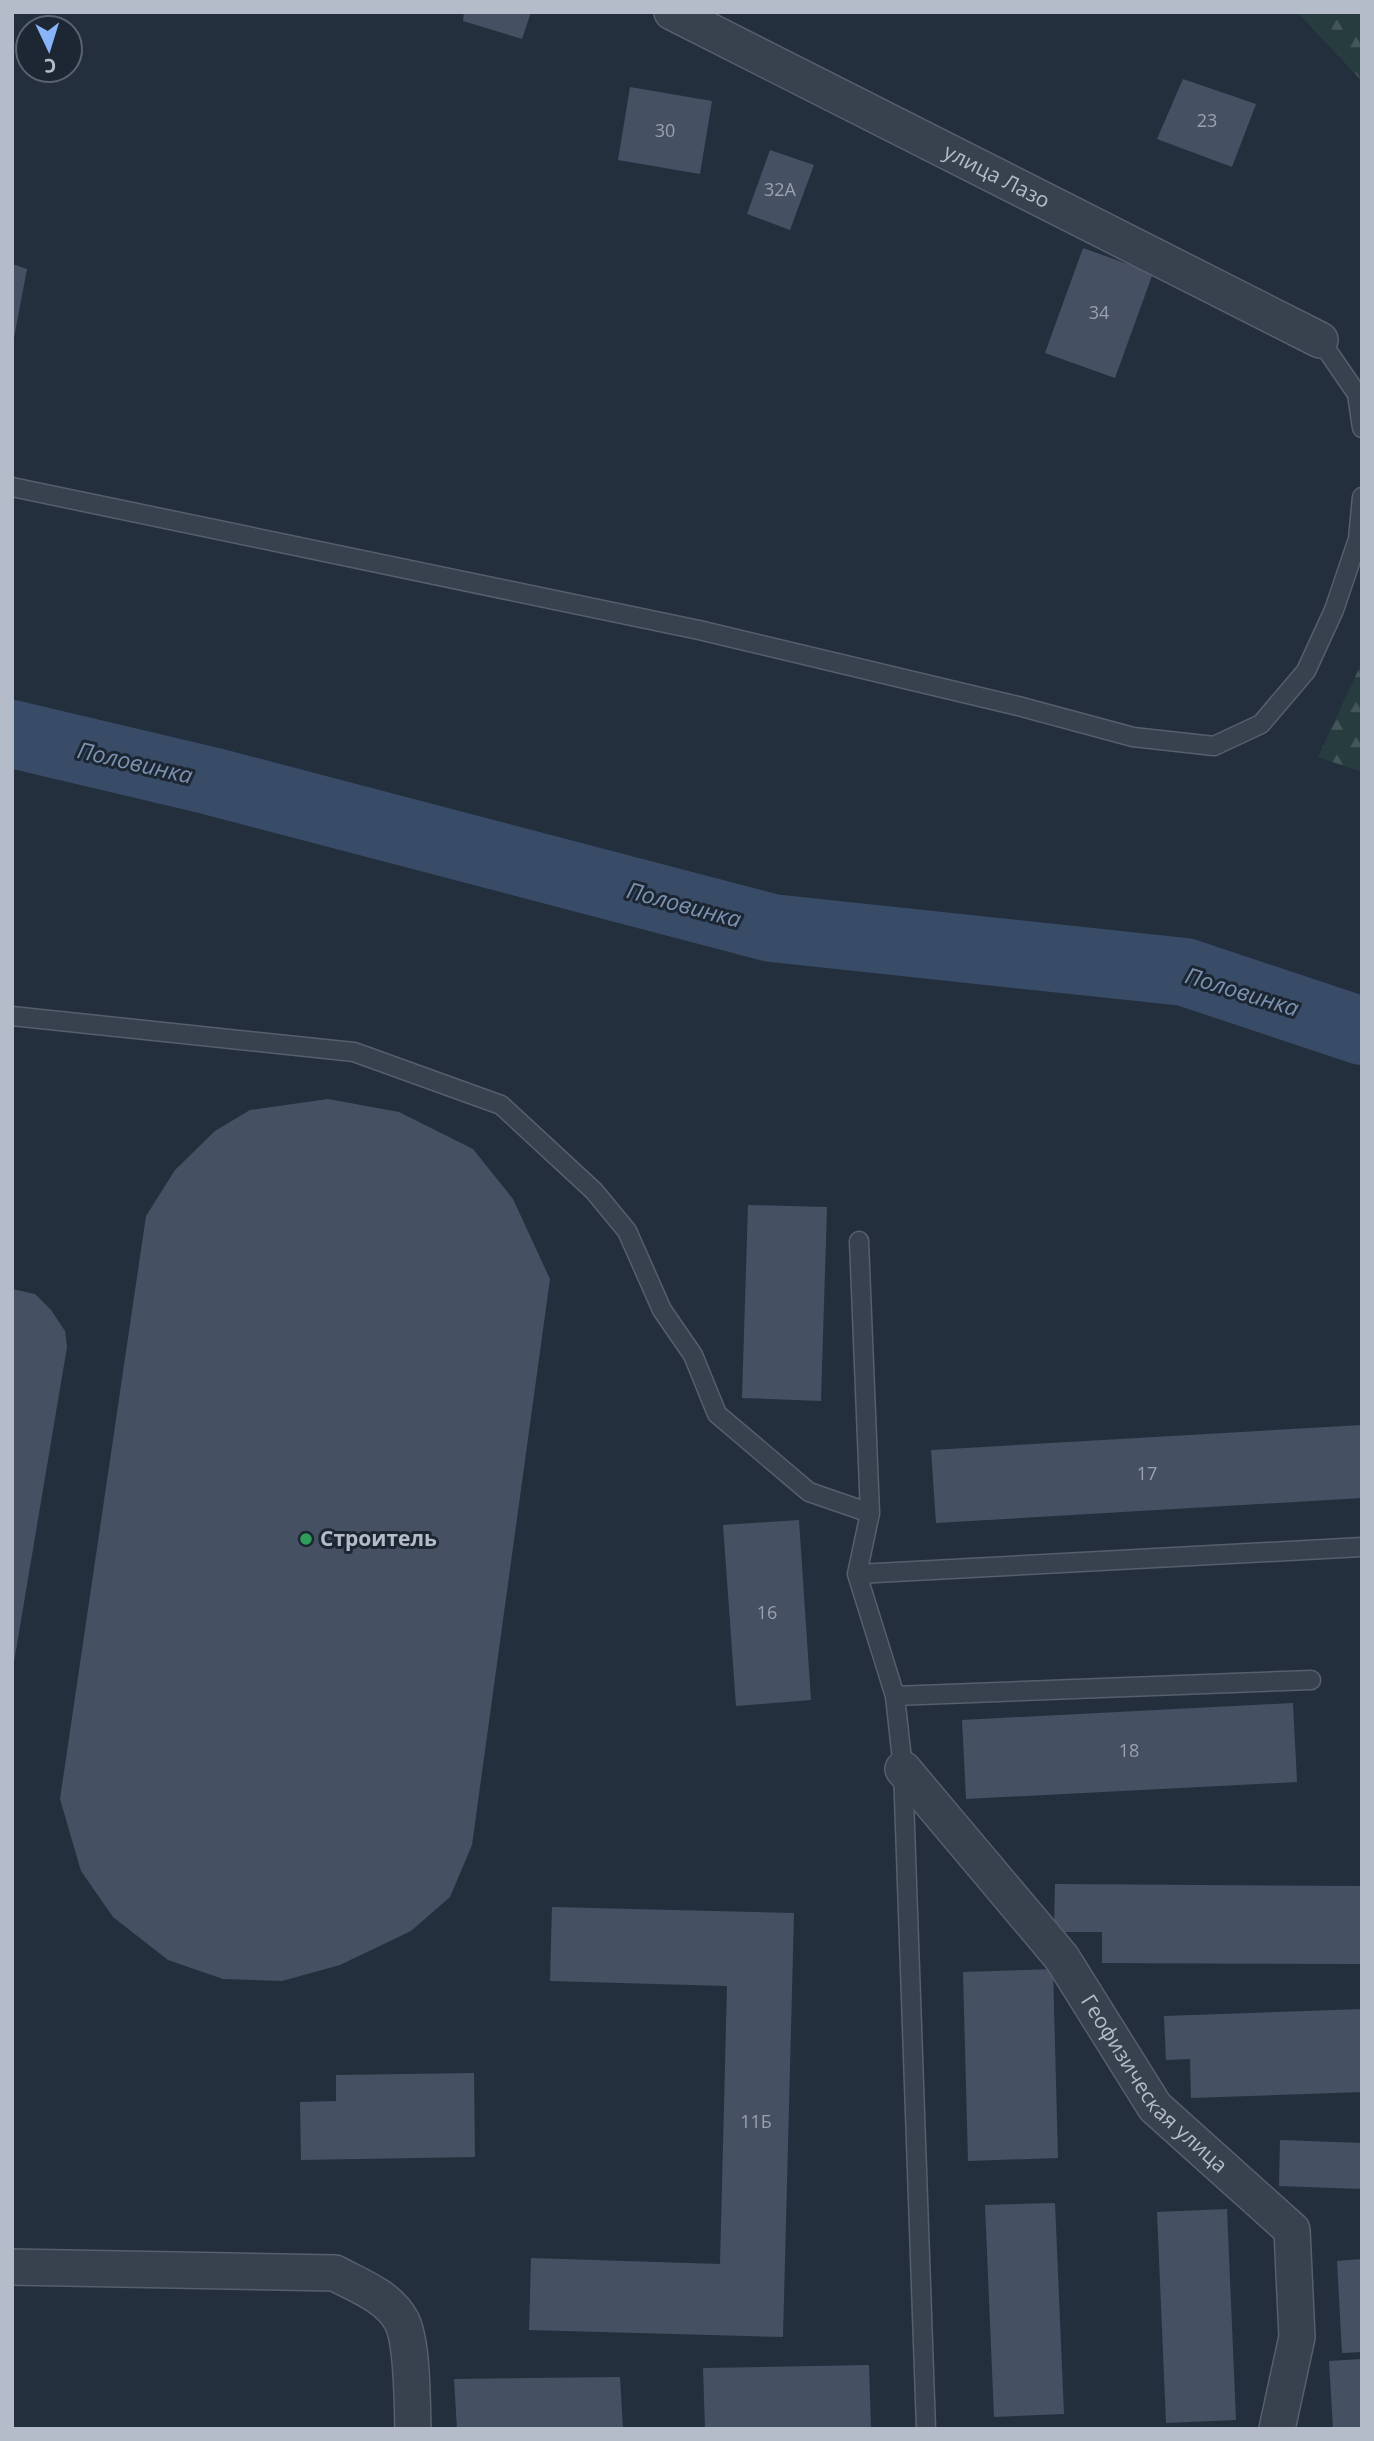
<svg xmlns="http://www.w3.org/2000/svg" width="1374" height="2441" font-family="'Open Sans',sans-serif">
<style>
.forest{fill:url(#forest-firs)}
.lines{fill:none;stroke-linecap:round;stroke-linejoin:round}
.river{stroke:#394c67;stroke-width:68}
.building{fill:#455162}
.lane-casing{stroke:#565f6c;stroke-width:21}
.street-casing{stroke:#565f6c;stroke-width:38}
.lane{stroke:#38414e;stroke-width:18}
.street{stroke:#38414e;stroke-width:35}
.leisure-dot{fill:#2e9e5b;stroke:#1d2633;stroke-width:2.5}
.labels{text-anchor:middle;stroke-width:6;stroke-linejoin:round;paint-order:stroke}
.number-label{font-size:18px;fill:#98a1af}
.street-label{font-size:21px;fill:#b4bcc9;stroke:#1d2633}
.poi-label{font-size:21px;font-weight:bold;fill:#b4bcc9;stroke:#1d2633;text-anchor:start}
.water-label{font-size:23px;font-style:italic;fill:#7c92b1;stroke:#1d2633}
</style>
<defs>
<pattern id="forest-firs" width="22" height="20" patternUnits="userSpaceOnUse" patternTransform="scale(1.75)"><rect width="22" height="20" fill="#263c3f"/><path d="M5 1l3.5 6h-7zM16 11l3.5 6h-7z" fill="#435659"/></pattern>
</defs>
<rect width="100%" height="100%" fill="#242f3e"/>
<path class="forest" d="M1297,12h65v69z
M1362,662v110l-44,-15z"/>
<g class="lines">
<path class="river" d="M12,734l199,47 561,147 413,44 177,59"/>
</g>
<path class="building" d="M464,12h67l-9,27 -59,-18z
M1183,79l73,25 -24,63 -75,-28z
M630,87l82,14 -12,73 -82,-14z
M770,150l44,15 -24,65 -43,-16z
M1083,248l70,25 -38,105 -70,-25z
M12,264l15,5 -13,69h-2z
M328,1099l71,13 74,37 40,50 37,80 -78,566 -22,52 -39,34 -71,34 -58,16 -59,-2 -55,-19 -55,-43 -32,-46 -21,-72 86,-583 29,-46 40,-39 35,-21z
M748,1205l79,2 -6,194 -79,-3z
M12,1289l23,5 16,16 14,21 2,16 -53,315z
M1362,1425v73l-426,25 -5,-73z
M799,1520l12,180 -75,6 -13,-181z
M1293,1703l4,79 -331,17 -4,-79z
M1055,1884l307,2v78l-260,-1v-31h-48z
M552,1907l242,6 -11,424 -254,-7 2,-72 189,6 7,-278 -177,-5z
M1053,1969l5,189 -90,3 -5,-189z
M1362,2009v83l-171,6 -1,-39 -24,1 -2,-44z
M474,2073l1,84 -174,3 -1,-58 36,-1v-26z
M1280,2140l82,3v46l-83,-3z
M1055,2203l9,211 -70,3 -9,-212z
M1227,2209l9,211 -70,3 -9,-211z
M1362,2259v93l-20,1 -5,-92z
M1362,2359v70h-29l-4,-68z
M869,2365l2,64h-166l-2,-61z
M620,2377l3,52h-166l-3,-50z"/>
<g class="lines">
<g class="lane-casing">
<path id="lane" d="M1320,340l37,54 5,34
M12,487l687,143 319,76 115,31 81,9 47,-22 45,-53 28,-61 24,-71 4,-42
M12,1016l342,36 147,53 93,86 33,40 35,79 31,45 24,59 92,78 61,21 -13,61 38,122 8,73 23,660
M859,1241l11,272
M857,1574l505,-27
M895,1696l416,-16"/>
</g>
<g class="street-casing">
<g id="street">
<path id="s1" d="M672,12l648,328"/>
<path id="s2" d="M903,1769l159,189 93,149 137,123 5,107 -20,92"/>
<path d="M12,2267l323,6c22,12 53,23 66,47 12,21 11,83 12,109"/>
</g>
</g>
<use href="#lane" class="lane"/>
<use href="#street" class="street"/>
</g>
<circle class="leisure-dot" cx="306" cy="1539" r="7"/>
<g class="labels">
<g class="number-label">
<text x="1207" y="127">23</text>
<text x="665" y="137">30</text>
<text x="780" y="196">32А</text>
<text x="1099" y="319">34</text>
<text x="1147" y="1480">17</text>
<text x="767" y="1619">16</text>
<text x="1129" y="1757">18</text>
<text x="756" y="2128">11Б</text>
</g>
<g class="street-label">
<text dy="7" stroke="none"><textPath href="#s1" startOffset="364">улица Лазо</textPath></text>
<text dy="7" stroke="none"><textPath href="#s2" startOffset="404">Геофизическая улица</textPath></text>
</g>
<g class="poi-label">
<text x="320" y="1546">Строитель</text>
</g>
<g class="water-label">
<text transform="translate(135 763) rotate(13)" y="8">Половинка</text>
<text transform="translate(684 905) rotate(15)" y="8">Половинка</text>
<text transform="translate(1242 992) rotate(17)" y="8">Половинка</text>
</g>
</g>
<rect width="1374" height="2441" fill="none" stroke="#b4bcc9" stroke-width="28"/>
<g transform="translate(49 49) rotate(176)"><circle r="33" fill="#1d2633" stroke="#59626f" stroke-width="2"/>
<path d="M0-5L12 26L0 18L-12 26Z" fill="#8ab4f8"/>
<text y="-10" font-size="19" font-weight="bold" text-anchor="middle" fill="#b4bcc9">С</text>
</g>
</svg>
